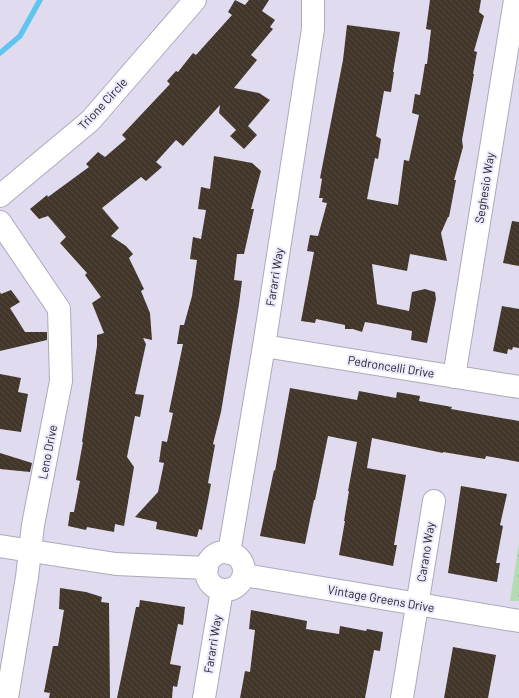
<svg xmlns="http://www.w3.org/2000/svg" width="519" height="698" font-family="Barlow,sans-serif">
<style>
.park{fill:url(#park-tufts)}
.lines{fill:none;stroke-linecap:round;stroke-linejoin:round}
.stream{stroke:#5fc4ee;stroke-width:5.5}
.building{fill:url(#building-back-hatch)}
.minor-casing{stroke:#ada9bb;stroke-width:24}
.minor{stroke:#fff;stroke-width:22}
.labels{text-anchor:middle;stroke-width:4;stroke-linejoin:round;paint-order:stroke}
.street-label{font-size:12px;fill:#201e25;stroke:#ede9fc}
</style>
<defs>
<pattern id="park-tufts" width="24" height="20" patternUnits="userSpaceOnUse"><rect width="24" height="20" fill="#b3dcb5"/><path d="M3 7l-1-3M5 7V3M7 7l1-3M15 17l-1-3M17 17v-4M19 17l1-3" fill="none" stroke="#9abc9c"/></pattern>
<pattern id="building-back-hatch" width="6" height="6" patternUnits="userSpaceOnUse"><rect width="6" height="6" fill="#413629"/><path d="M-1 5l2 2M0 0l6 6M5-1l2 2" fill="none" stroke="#534a3f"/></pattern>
</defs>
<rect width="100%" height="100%" fill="#e0dbef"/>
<path class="park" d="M519,543v58h-9z"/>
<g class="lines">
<path class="stream" d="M0,53l20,-17 20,-36"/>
</g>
<path class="building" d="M235,0l10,5 4,-5h20l-7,11 13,9 -5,7 3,2 -22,26 6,5 -23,28 25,5 11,7 -22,26 9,9 -13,14 -14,-13 6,-6 -17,-17 1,-8 -37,41 -7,-6 -20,22 6,5 -16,14 -5,-4 -39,31 17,20 -8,8 15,10 7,8 -4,4 15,31 -3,2 9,22 2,27 -9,-2 3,6 -11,50 9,1 -4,22 -5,-1 -8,41 7,10 -10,59 -9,-2 -1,8 -27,-5 -1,3 -18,-4 2,-14h4l6,-31 -4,-1 7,-38h-1l15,-96v-11l7,-2 -12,-30 9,-6 -16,-22 2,-2 -27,-30 6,-6 -18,-21 -9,3 -9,-10 17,-14 1,2 41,-30 -3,-3 12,-12 7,5 21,-18 -4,-4 48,-51 -3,-3 9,-10 2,1 15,-19 3,2 36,-40 -4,-3z
M430,0h51l-2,12 5,4 -10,35 3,1 -4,22h1l-12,66 1,7 -9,33h2l-7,37h-1l-7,16 6,28 -37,-7 -3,17 -35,-7 5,40 3,1 29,6 3,-19 13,-3 10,3 1,7 -9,44 -16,-3 1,-9 -35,-7 -12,-2 -3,10 -9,-3h-8v-4l-29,-6 -1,4 -14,-2 13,-69 -7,-1 3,-16 8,1 9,-33 -5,-1 1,-4h-4l3,-19 -2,-1 23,-118 4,-35 53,7 -7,40h1l-3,20 -7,-1 -8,45 5,3 -3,20 -3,-1 -8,41 31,6 6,-45 5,1 10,-46 -7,-2 3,-19 5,1 5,-31h2l4,-34 -5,-1z
M214,156l38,7 9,8 -10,38h3l-10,45h-7l-3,26 8,1 -3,23 -18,108 -8,32 2,1 -7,38 3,1 -3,16 -6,30 -3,-1 -2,8 -41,-8 1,-7 -22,-5 23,-25 6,-29 -5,-1 3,-21 5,1 6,-29 -4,-1 14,-68h-6l3,-19h4l8,-29 5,-36 -7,-1 3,-22 8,2 5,-29 -8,-1 3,-22 9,2z
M512,221l7,1v44l-16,-3z
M11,290l9,12 -10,6 15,24h22v8l-47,11v-59l1,2z
M502,306l17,3v39l-6,-1 -1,3 -4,-1 -1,5 -14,-3z
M0,374l21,4 -3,14 10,2 -7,38 -21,-3z
M290,388l67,12 2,-9 37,7 1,-6 23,4 -1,5 33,6 -1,2 68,12v41l-33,-6 -1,3 -42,-7v1l-71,-15 -5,30 39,7 -12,70h3l-4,21 -54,-11 6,-34h-1l5,-30h-1l9,-49 -29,-6 -13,64h-1l-9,44 -45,-8 14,-66 1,1z
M0,453l32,10 -2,9 -30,-3z
M461,486l46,8 -7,31 3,1 -7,37h4l-3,19 -49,-9z
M60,588l26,4 16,5 -1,5 8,1 1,95h-61l1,-5 -6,-1 9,-46h5l6,-36 -5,-1z
M140,600l45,7 -2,18 -5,-1 -8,40 11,2 -4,21 -4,-1 -1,12h-55l19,-91h3z
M251,610l56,11 -1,8 33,5 1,-8 26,5 1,-2 16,3 -3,19 -6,-1 -9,48h-125l5,-27 5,1 5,-42 -6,-1z
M453,647l43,8 -8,43h-44z"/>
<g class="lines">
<g class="minor-casing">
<path id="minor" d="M0,196l90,-75 105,-121
M0,222l59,87 2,72 -28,144 -6,52 -20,121
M264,346l255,41
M454,377l61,-377
M0,546l116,18 91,4
M206 571a19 19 0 1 1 38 0a19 19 0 1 1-38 0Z
M229,553l35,-207 49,-317v-29
M244,575l275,46
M204,698l18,-108
M402,698l32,-197"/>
</g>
<use href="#minor" class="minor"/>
</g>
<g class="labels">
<g class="street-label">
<text transform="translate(103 104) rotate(-47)" y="4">Trione Circle</text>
<text transform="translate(485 188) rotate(-81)" y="4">Seghesio Way</text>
<text transform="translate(275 277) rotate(-81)" y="4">Fararri Way</text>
<text transform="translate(391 367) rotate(9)" y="4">Pedroncelli Drive</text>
<text transform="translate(48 452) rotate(-79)" y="4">Leno Drive</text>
<text transform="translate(426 552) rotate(-81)" y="4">Carano Way</text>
<text transform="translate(381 599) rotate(10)" y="4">Vintage Greens Drive</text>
<text transform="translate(213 644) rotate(-81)" y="4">Fararri Way</text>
</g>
</g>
</svg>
